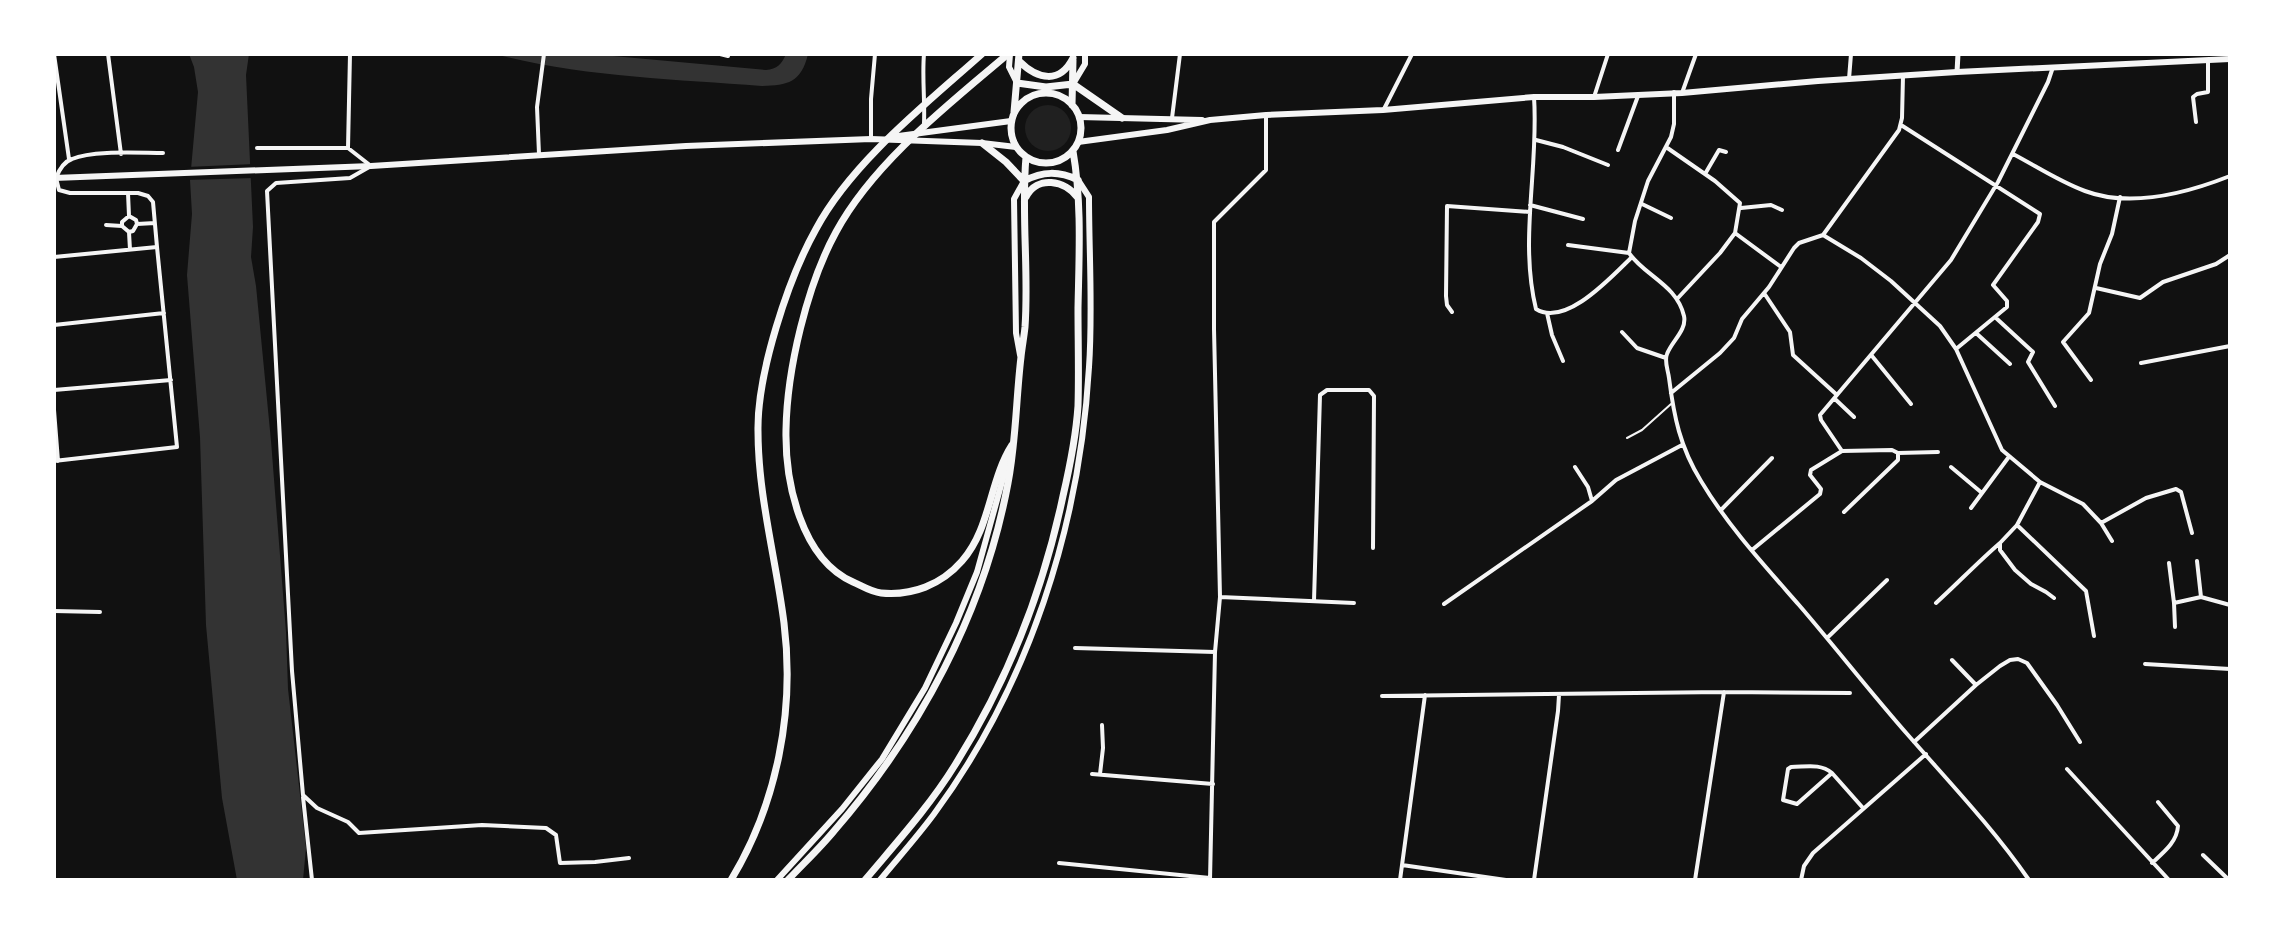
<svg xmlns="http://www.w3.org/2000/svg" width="2284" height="934" font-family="Lato,sans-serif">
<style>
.green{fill:#202020}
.water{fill:#333}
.pier{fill:#111}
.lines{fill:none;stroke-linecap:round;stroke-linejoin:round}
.service{stroke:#f5f5f5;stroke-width:2}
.minor{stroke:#f5f5f5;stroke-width:4}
.tertiary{stroke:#f5f5f5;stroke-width:5}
.secondary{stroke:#f5f5f5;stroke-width:6}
.primary{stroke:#f5f5f5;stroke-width:6}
.trunk{stroke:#f5f5f5;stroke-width:7}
.motorway{stroke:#f5f5f5;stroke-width:7}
</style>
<rect width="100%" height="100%" fill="#111"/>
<path class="green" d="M1025 128a23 23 0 1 1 46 0a23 23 0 1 1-46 0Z"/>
<path class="water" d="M189,54h60l-3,21 7,152 -2,30 5,29 15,155 15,191 2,57 18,159 -3,32h-66l-15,-82 -16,-173 -6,-188 -13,-162 5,-61 -2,-34 8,-88 -4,-25z
M495,54h96l175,16c11,-1 16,-6 20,-16h22c-7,29 -20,31 -46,32 -89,-7 -180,-9 -267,-32z"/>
<path class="pier" d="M254,164v14l-68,2 1,-13z"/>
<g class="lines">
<path class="service" d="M1627,438l15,-8 29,-26"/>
<path class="minor" d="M54,54l15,105
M108,54l13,100
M720,54l8,2
M924,54c-2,23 1,46 0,69
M1849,79l2,-25
M1674,92v32l-3,13 -23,44 -13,40 -6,32c16,23 48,32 55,63 3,14 -12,25 -17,38 -3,7 1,16 2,24 5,39 11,69 32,103 27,45 63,84 98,124 37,43 72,88 109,130 42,48 85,93 121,145
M1682,93l14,-39
M1534,97c5,70 -15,143 2,212 30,19 77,-34 96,-52
M1594,97l14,-43
M1384,109l28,-55
M1172,118l8,-64
M2196,122l-3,-25 4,-3 11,-2v-32
M1901,125l139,89 -2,8 -45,63 14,16v6l-51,42
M871,139v-40l4,-45
M1536,140l27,7 45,18
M1666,147l49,34 25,22 -5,30 46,34
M257,148h91l23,18 -21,12 -74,5 -9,8 25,480 11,124 14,13 31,14 11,11 123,-8 64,3 10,7 4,28 35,-1 34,-4
M348,148l2,-94
M1618,150l20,-54
M539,154l-2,-47 7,-53
M2013,154c23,12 47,28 72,37 45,17 102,2 145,-15
M1705,174l14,-24 7,2
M128,193l1,23
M1642,204l29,14
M1530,205l53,14
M1741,208l30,-3 11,5
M137,224l18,-1
M106,225l16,1
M129,232l4,-1 4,-7 -1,-4 -7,-4 -7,6v4l7,6 1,18
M1823,235l38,23 30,23 49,45 16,23 46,101 38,32 43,22 18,19 11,18
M1823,235l76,-105 3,-12 1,-42
M1568,245l61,8
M157,247l-4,-45 -5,-6 -10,-3h-68l-11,-3 -3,-12c3,-8 7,-16 16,-19 21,-9 67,-6 91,-6
M54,257l103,-10 20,200 -123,14
M2096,288l44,10 23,-16 53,-18 14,-9
M1764,293l26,39 3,23 44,40
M1677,299l43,-46 15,-20
M1452,312l-5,-7 -1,-9 1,-90 83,6
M1547,313l5,22 11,26
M1996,318l37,34 -5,10 27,44
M54,325l110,-12
M1622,332l15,16 29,10
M1976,333l34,31
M1872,356l39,48
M2141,363l89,-17
M2091,380l-28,-38 26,-29 11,-49 12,-30 8,-37
M54,390l117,-10
M1671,393l49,-40 14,-15 8,-19 27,-32 25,-39 5,-5 24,-8
M1835,399l19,18
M54,410l4,51
M1842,451l-21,-31 -1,-5 131,-155 47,-78 50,-100 5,-15
M1898,453l40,-1
M1575,467l13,20 4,14
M1951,467l31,26
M2040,482l-23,43 -17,18v7l15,20 16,14 15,8 8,6
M1971,508l37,-50
M1721,510l51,-52
M2101,523l45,-25 30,-9 5,3 11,41
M2017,525l69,66 8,45
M1752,550l68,-56 1,-5 -11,-14 1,-5 31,-19 50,-1 6,3v7l-54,52
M2197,561l4,36 29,8
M2169,563l5,40 27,-6
M1220,597l134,6
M1314,601l6,-206 7,-5h42l5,6 -1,152
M1936,603c22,-20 42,-41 64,-60
M2174,603l1,24
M1444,604l148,-103 24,-21 66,-35
M54,611l46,1
M1827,638l60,-58
M1075,648l140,4
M1952,660l24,25
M2145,664l85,5
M1382,696l342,-4 126,1
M1914,742l62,-57 24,-19 10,-6 8,-1 9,4 30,42 23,37
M2067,769l102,111
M1832,773l-35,31 -14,-4 5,-31 3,-2c15,0 29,-4 41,6l31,35
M1092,774l121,10
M1100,774l3,-26 -1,-23
M303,797l9,83
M2203,855l26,25
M1059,863l151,15
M2152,863c12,-11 25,-21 26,-37l-20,-24
M1402,865l104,15
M1210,880l5,-228 5,-55 -6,-268v-107l52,-52v-55
M1400,880l25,-185
M1534,880l24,-169 1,-16
M1695,880l29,-188
M1801,880l3,-14 9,-13 113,-99"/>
<path class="tertiary" d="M1957,72l1,-18"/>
<path class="secondary" d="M1079,117l123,3
M891,137l120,-16
M1078,142l89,-12 43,-10 56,-5 117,-5 151,-13h60l88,-4 136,-12 139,-9 273,-13
M54,178l317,-12 315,-20 185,-7 111,4 34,4"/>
<path class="primary" d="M1010,54l-1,13 7,14
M1073,84l12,-20v-10
M1020,355l-4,-22 -2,-134 10,-18
M777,880l65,-71 40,-50 43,-71 31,-65 21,-51 33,-119
M880,880c18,-22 37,-43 54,-66 95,-129 146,-288 155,-447 4,-56 0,-114 0,-170l-11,-17"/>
<path class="trunk" d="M1019,61c19,19 41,23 54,-3
M1017,83l29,4 27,-3 49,34
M1011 128a35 35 0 1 1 70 0a35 35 0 1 1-70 0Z
M1072,105l1,-45
M1014,112l5,-58
M982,143l24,19 18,19
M1024,181c19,-10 35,-10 54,-1
M1026,197c11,-22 39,-17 52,1
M788,880c15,-16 32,-32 46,-49 85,-98 150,-218 174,-348 8,-41 8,-84 13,-126 1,-10 3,-20 4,-30 4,-56 -4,-113 1,-170
M865,880c31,-37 64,-73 90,-115 52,-83 88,-174 108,-269 7,-30 13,-60 15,-90 1,-32 0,-65 0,-98 1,-52 4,-105 -5,-157"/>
<path class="motorway" d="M1008,54c-59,50 -135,109 -172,178 -29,53 -49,137 -50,198 -1,52 15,129 67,152 9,4 18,10 28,11 31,3 60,-8 81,-32 29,-33 27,-80 50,-116
M731,880c46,-76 64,-169 53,-257 -8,-64 -26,-127 -26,-192 -1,-57 30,-152 58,-202 36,-67 110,-125 166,-175"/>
</g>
<rect width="2284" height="934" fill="none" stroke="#ffffff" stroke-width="112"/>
</svg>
